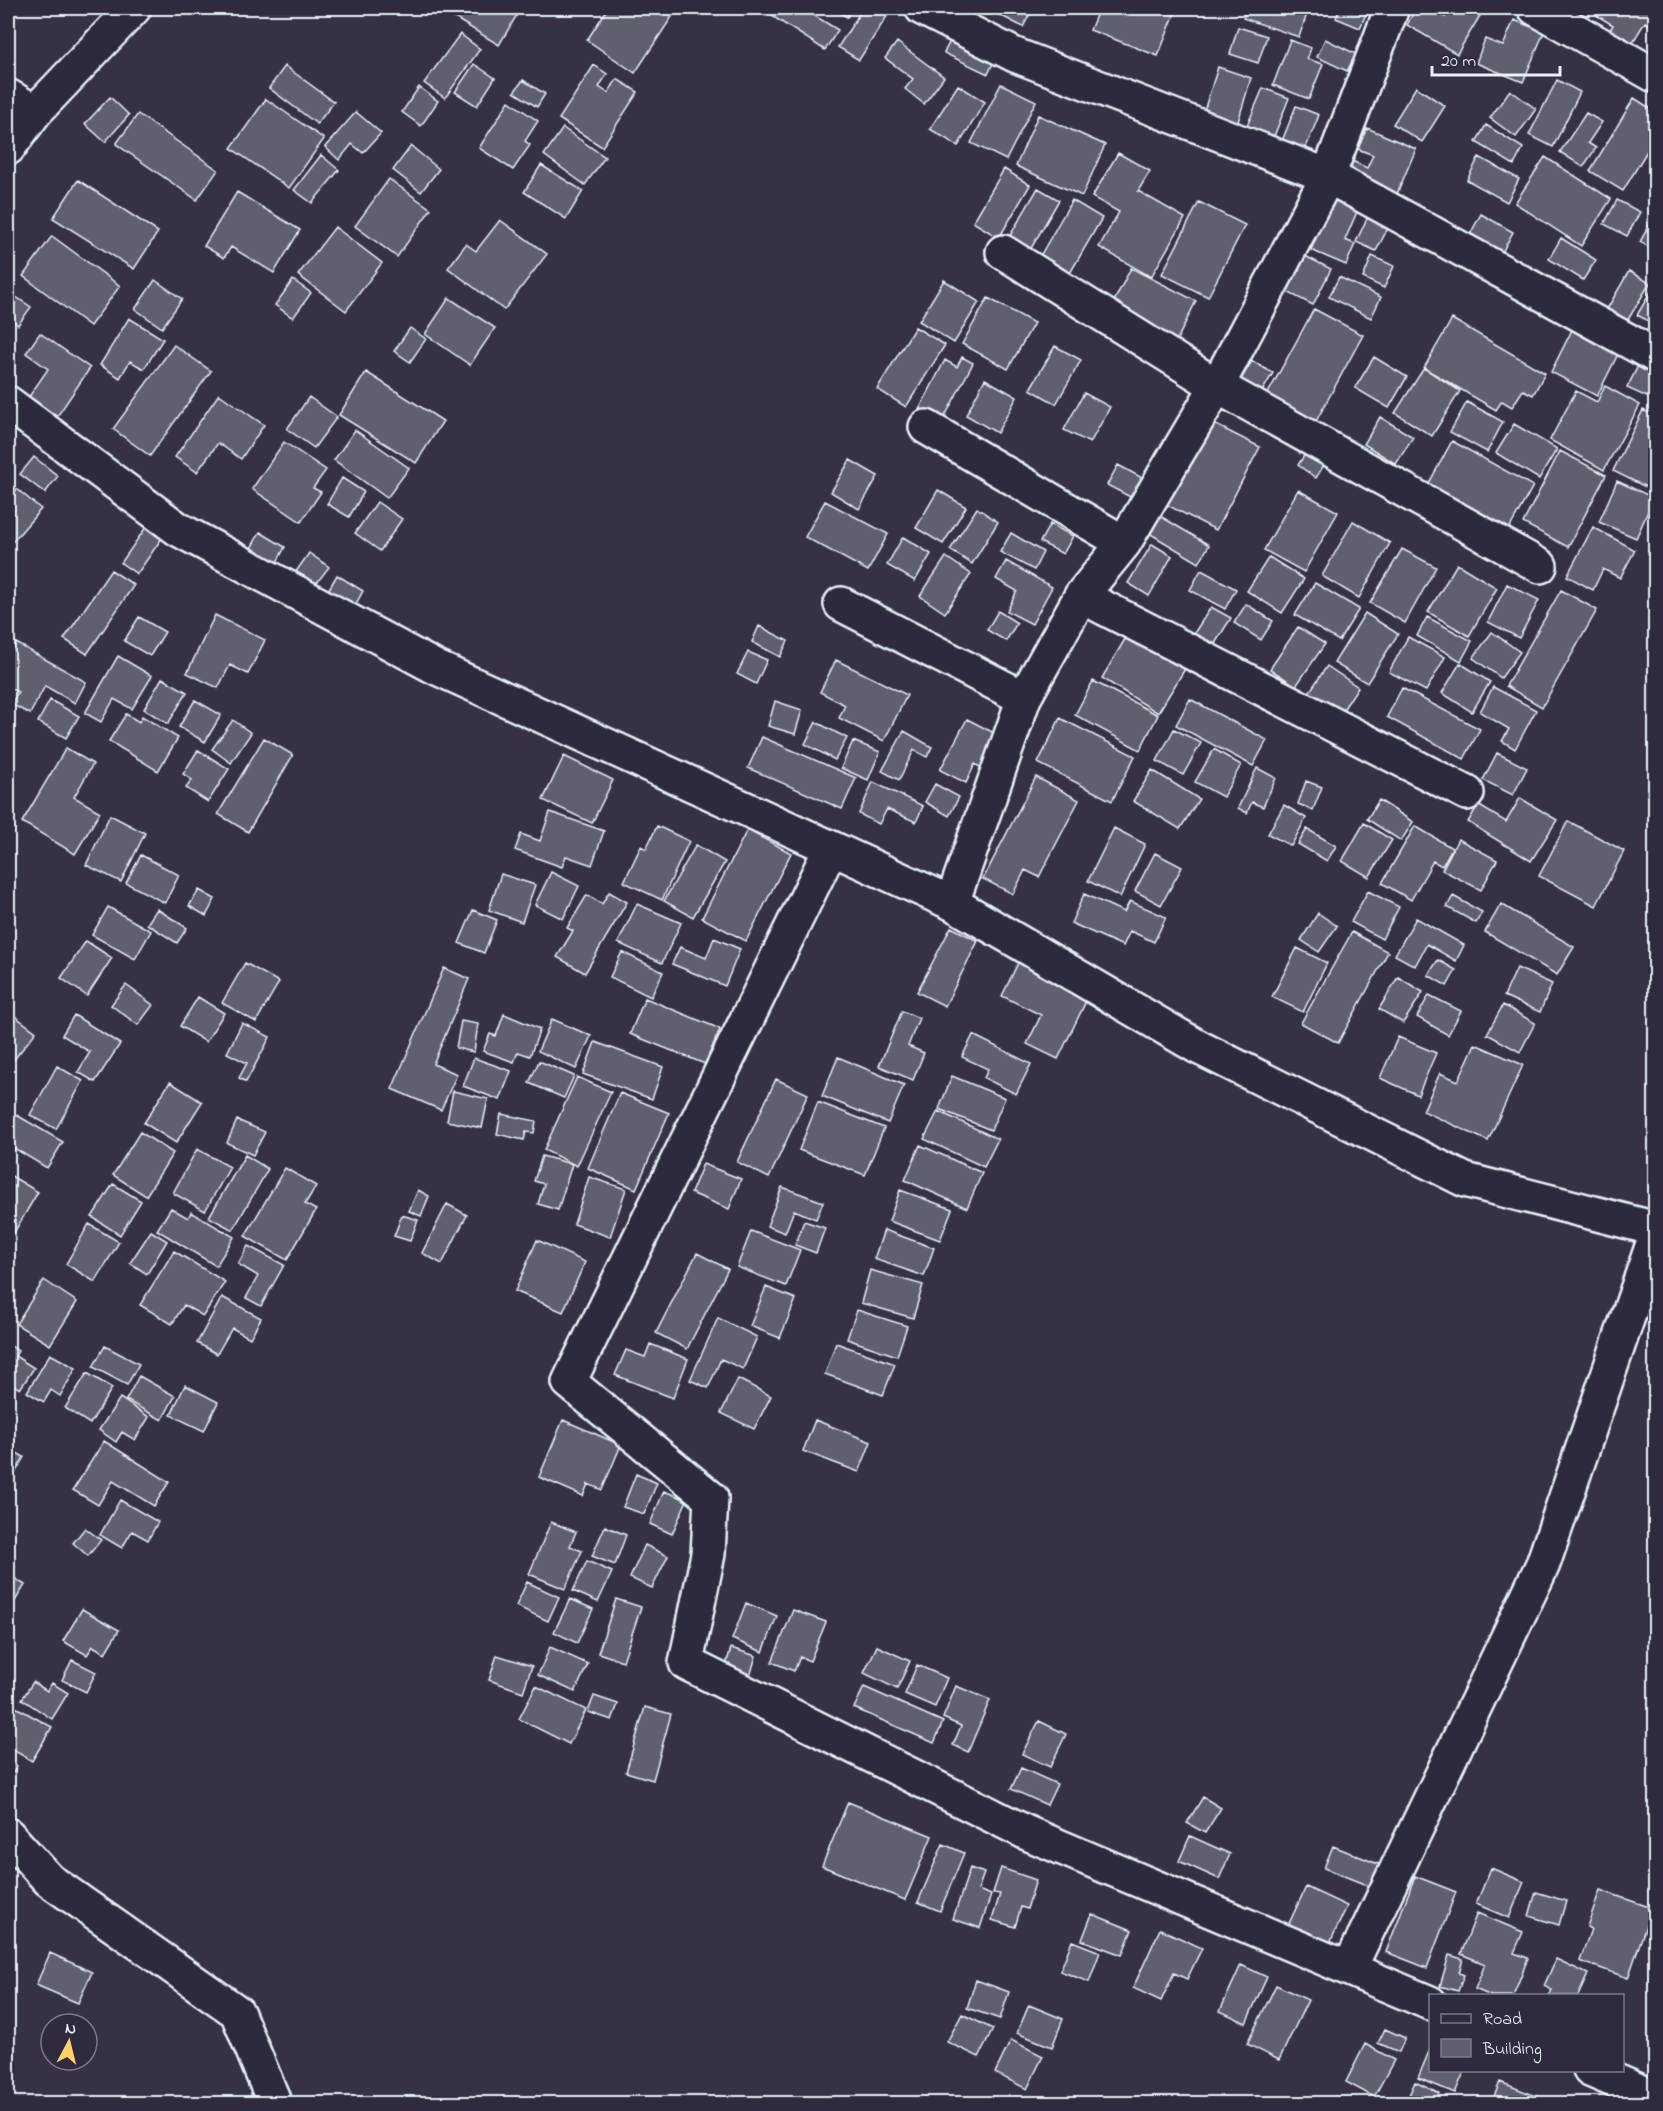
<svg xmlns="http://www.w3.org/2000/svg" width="1663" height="2111" font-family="'Indie Flower',sans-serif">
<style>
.building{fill:#605e6e;stroke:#e8f1f8;stroke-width:1.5}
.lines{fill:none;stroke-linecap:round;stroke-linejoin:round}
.street-casing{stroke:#e8f1f8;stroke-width:38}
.secondary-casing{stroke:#e8f1f8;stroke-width:38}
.street{stroke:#2f2a3d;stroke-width:33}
.secondary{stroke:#2f2a3d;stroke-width:33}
</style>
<rect width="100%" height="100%" fill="#363244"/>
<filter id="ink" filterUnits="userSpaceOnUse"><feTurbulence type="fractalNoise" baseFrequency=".0167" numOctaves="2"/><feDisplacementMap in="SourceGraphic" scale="12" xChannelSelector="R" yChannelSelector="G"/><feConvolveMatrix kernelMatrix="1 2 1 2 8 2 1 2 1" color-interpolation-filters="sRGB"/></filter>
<g filter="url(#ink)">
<path class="building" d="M453,8h68l-22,37 -51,-31z
M608,8l69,1 -42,64 -48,-33z
M704,8h13l-2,5z
M777,8h25l36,22 -13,20 -53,-34z
M831,8h22l-6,9z
M863,8h17l9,5 -30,47 -21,-13z
M992,8h41l-10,19 -33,-17z
M1099,8h78l-19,48 -68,-26z
M1246,8h63l-10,29 -56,-19z
M1340,8l28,1 -8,19 -24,-10z
M1416,8h13l16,9 6,-9h18l12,6 -24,40 -50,-29z
M1600,8h56v20l-11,-6 -14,23 -23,-12 5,-8 -17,-10z
M1514,20l30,12 -21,50 -47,-19 9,-24 18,7z
M1238,27l29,9 -9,27 -28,-9z
M460,34l20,15 -35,49 -21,-15z
M951,39l44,20 -7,15 -44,-21z
M1325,39l31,15 -9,17 -30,-14z
M1290,40l21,8 -4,11 16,5 -14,35 -36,-14z
M897,42l47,35 -20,27 -19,-15 8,-10 -28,-21z
M474,64l21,14 -18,28 -22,-14z
M594,65l13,9 -8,13 9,6 9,-14 21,13 -36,55 -43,-28z
M285,66l49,36 -17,22 -48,-36z
M1218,67l33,11 -14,47 -34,-11z
M523,80l22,14 -8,13 -23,-15z
M1557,80l23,12 -27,55 -24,-12z
M1001,84l35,17 -30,59 -35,-17z
M958,85l27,17 -27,44 -28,-17z
M419,87l19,14 -17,25 -19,-14z
M1416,87l29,19 -23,36 -29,-18z
M1263,88l26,10 -18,46 -27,-11z
M1510,90l26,19 -20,28 -26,-19z
M110,97l19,18 -24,27 -20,-18z
M1634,98l22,14v24l-33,55 -33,-20z
M266,99l58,40 -35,49 -58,-40z
M509,101l29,20 -13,20 5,4 -17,25 -34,-22z
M1296,106l23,9 -16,40 -23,-9z
M356,112l25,21 -18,20 -11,-9 -13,16 -14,-13z
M1586,113l16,9 -14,21 8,5 -13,19 -23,-15z
M138,114l80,56 -21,30 -81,-56z
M1038,115l67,30 -23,51 -66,-30z
M1486,125l37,23 -9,17 -38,-23z
M563,128l42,29 -20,28 -41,-30z
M1367,128l49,21 -22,52 -52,-23 8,-18 17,8 6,-13 -15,-6z
M411,146l28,23 -18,23 -28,-22z
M1118,153l32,18 -12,20 47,27 -34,59 -52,-30 20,-35 -27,-15z
M321,155l18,15 -27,33 -18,-13z
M1479,157l40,22 -12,23 -40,-22z
M1545,157l66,42 -30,47 -66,-43z
M541,165l42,26 -17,28 -42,-27z
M1004,169l26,16 -31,53 -26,-16z
M389,179l42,30 -34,48 -42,-31z
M78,180l80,52 -24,37 -81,-51z
M1038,188l21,12 -33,57 -21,-13z
M237,192l63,38 -26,43 -43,-26 -7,11 -20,-12z
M1334,196l25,11 -14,33 10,4 -9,21 -35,-15z
M1072,200l30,18 -33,57 -30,-17z
M1617,200l23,12 -13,24 -23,-12z
M1199,202l46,23 -37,72 -46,-23z
M1370,212l21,10 -15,29 -20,-9z
M1481,214l32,18 -14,26 -32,-18z
M1653,218l3,2v31l-16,-9z
M500,220l47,34 -43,56 -56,-42 18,-24 10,7z
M335,227l47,36 -36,48 -48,-36z
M52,236l68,50 -30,40 -67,-50z
M1561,238l35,22 -13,20 -34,-21z
M1305,256l26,13 -18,36 -26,-13z
M1372,256l22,10 -10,22 -21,-10z
M1131,268l65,33 -21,43 -66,-33z
M1629,271l21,12 -27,45 -20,-12z
M1339,277l42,20 -10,21 -42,-21z
M155,280l27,19 -20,29 -27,-19z
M293,280l18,13 -18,25 -18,-13z
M944,280l35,22 -25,41 -35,-22z
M1656,283v42l-19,-10z
M10,293l21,14 -13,18 -10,-8v-20z
M449,298l46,30 -25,37 -45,-31z
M988,298l46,25 -26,46 -46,-25z
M1314,309l49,26 -48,88 -49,-26z
M129,318l34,21 -19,30 -14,-8 -10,17 -20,-13z
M1452,319l93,54 -12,22 -10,-5 -11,17 -10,-6 -6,9 -72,-42z
M1574,326l46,24 -23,46 -46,-24z
M915,327l30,18 -39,62 -29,-18z
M410,328l16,11 -16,23 -16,-11z
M40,333l50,35 -38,56 -28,-20 24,-35 -22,-16z
M174,345l37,26 -61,85 -37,-27z
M1055,346l26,14 -25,44 -26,-15z
M962,357l11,6 -31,59 -23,-12 26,-50 12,7z
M1374,357l33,20 -18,31 -34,-20z
M1252,361l21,12 -16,27 -21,-13z
M1639,364l17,8v29l-29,-13z
M1424,368l36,23 -28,45 -37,-23z
M366,372l77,49 -27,42 -77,-48z
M985,379l32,18 -20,36 -31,-18z
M1605,386l35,19 -36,65 -54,-30 26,-49 21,11z
M1084,393l26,14 -20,36 -26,-13z
M219,394l45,31 -23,34 -23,-16 -21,29 -22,-15z
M309,397l28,20 -23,31 -27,-19z
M1467,402l36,20 -16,30 -37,-20z
M1643,410l13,6 -2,75 -41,-20z
M1380,417l33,20 -17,27 -32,-20z
M1210,422l50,25 -44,83 -49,-25z
M1514,424l43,25 -18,30 -43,-26z
M355,430l54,38 -22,30 -53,-38z
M1452,441l81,45 -24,43 -81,-44z
M284,442l42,28 -13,18 8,4 -20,30 -49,-33z
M1309,448l18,12 -11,18 -18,-13z
M1560,451l46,24 -38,72 -45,-24z
M34,457l24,19 -13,17 -25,-19z
M850,460l28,16 -19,33 -28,-17z
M1118,465l28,15 -10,20 -29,-15z
M342,478l22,14 -15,25 -22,-13z
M1617,481l37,17 -18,40 -37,-16z
M17,489l24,20 -33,38v-48z
M938,490l28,17 -23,37 -27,-16z
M1298,490l40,22 -34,60 -40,-22z
M825,501l63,33 -20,37 -63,-34z
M377,502l25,17 -22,32 -25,-18z
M977,508l21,14 -26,42 -22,-14z
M1160,516l49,29 -10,18 -50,-30z
M1353,521l37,22 -31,55 -37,-22z
M1050,524l23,12 -10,18 -23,-12z
M146,527l16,11 -25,36 -16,-11z
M1593,527l42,23 -15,28 -17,-9 -10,21 -26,-14z
M260,532l25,15 -9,17 -26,-14z
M1011,533l32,19 -9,18 -34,-18z
M903,537l28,17 -16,27 -28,-16z
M1152,544l20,12 -23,40 -21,-13z
M1402,549l34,18 -31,56 -35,-20z
M309,553l20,14 -17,22 -19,-13z
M946,557l25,17 -26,39 -25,-17z
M1269,557l35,22 -22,34 -35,-22z
M1006,561l46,26 -20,37 -25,-13 10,-20 -21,-12z
M1457,564l40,24 -28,48 -41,-24z
M111,570l23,15 -47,69 -23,-15z
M1201,570l35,19 -11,20 -35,-19z
M337,575l26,16 -10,18 -27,-15z
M1315,583l44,26 -20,32 -44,-26z
M1507,584l32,16 -20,38 -31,-16z
M1561,590l36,20 -55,97 -36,-21z
M1246,604l27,17 -12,19 -27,-17z
M1211,607l20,11 -20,32 -20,-12z
M998,611l19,12 -11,18 -19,-11z
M1365,613l33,21 -31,49 -33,-20z
M215,615l50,25 -17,34 -18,-9 -12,23 -31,-15z
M139,617l26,15 -15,24 -26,-15z
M1427,617l45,24 -11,20 -44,-25z
M759,626l29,15 -8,16 -28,-15z
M1298,627l27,17 -29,42 -26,-17z
M1492,632l28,20 -19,26 -28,-20z
M1128,634l57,35 -27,44 -56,-35z
M1408,637l37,20 -19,34 -37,-19z
M16,643l70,39 -11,21 -30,-17 -15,28 -19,-10 7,-12 -10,-5v-29z
M748,652l19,8 -11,24 -19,-10z
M118,656l34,20 -20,33 -18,-10 -13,23 -16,-9z
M836,660l71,35 -23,46 -45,-23 6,-13 -25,-13z
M1460,663l30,19 -18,30 -30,-19z
M1327,666l31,21 -21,32 -31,-22z
M162,678l25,14 -19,32 -24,-15z
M1093,681l65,34 -18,35 -65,-35z
M1493,687l43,23 -21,39 -13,-8 7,-12 -29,-17z
M1402,688l78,41 -16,30 -77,-42z
M1190,699l77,41 -14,26 -77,-41z
M50,700l29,16 -13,22 -28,-16z
M195,700l26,15 -16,27 -26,-15z
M775,701l27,9 -7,24 -27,-8z
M126,714l13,8 3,-6 36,22 -20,33 -49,-30z
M1060,718l75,38 -23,45 -74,-38z
M967,719l35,18 -17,33 -10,-6 -9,19 -26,-13z
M233,720l18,13 -20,30 -19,-14z
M816,722l31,16 -12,22 -30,-16z
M1174,729l27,14 -18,32 -26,-14z
M904,731l28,16 -5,10 -13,-7 -15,30 -17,-9z
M762,737l94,41 -14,31 -94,-41z
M264,738l29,17 -45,77 -30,-18z
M853,741l27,11 -12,28 -27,-12z
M66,748l27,16 -19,33 26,15 -25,42 -53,-32z
M1214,749l27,16 -18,32 -28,-15z
M198,750l31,19 -21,33 -22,-14 6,-8 -9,-6z
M1497,753l30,15 -14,27 -30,-15z
M564,756l49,24 -21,43 -49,-23z
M1257,768l19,10 -13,29 -11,-5 -5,11 -9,-5z
M1152,770l47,29 -19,30 -47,-28z
M1036,777l43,23 -40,77 -14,-7 -12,24 -30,-15z
M1306,781l16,6 -9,23 -15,-6z
M873,782l50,24 -7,16 -29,-13 -8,15 -20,-10z
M935,784l24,13 -10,19 -24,-14z
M1520,798l37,22 -26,41 -63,-39 10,-17 28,17z
M1379,800l34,22 -12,19 -34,-22z
M1284,805l22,13 -15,28 -23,-12z
M550,812l54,19 -12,34 -26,-9 -4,11 -47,-17 6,-16 19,7z
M110,815l35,18 -24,49 -35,-17z
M1568,821l56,30 -28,55 -57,-30z
M1364,823l28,17 -23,37 -27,-16z
M657,826l32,15 -27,59 -38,-18 17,-36 5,3z
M1415,826l37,22 -10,18 -9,-5 -22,39 -29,-17z
M1114,828l31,16 -25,53 -32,-16z
M1307,829l29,17 -9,15 -29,-17z
M747,830l44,23 -45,88 -44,-23z
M1458,839l39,21 -16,30 -39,-20z
M696,845l29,17 -32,55 -29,-16z
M1155,853l27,14 -21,38 -26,-14z
M141,855l38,20 -14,28 -39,-20z
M551,872l28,14 -16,33 -28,-14z
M501,874l34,11 -13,37 -33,-12z
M199,890l16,9 -9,17 -17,-10z
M1368,891l31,16 -17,32 -31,-17z
M609,892l18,10 -42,71 -28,-16 16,-26 -6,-3 20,-33 15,9z
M1084,894l40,18 6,-11 36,16 -12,25 -24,-11 -7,15 -52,-23z
M1453,896l29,16 -6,11 -29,-16z
M637,904l44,19 -19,40 -44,-20z
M1501,904l73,43 -17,28 -72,-43z
M108,907l43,24 -16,28 -43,-24z
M157,909l30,19 -10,15 -30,-19z
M473,910l24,10 -13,33 -25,-10z
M1318,913l19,13 -18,26 -18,-12z
M1416,918l48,27 -8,16 -29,-17 -12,22 -20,-11z
M951,927l27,14 -33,65 -28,-14z
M1352,932l36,20 -50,91 -37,-20z
M714,938l26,11 -15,37 -53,-22 8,-17 26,11z
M86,941l26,17 -25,38 -26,-18z
M1297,948l30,15 -24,49 -31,-15z
M622,952l41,20 -12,25 -41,-20z
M1020,959l70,34 -32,66 -31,-15 14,-29 -39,-19z
M1438,960l18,10 -9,16 -19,-11z
M245,963l34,19 -23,40 -34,-19z
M444,968l25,11 -36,85 24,10 -16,36 -49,-21z
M1517,968l35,16 -12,28 -36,-16z
M1398,977l25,15 -20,31 -24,-14z
M126,985l27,20 -15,20 -27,-20z
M1429,995l32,16 -13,24 -31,-18z
M198,997l26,16 -18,29 -26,-16z
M645,998l75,31 -15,35 -75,-30z
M1503,1005l32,18 -15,29 -33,-18z
M8,1011l28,21 -28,35z
M902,1011l17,7 -11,28 16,7 -11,27 -34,-14z
M504,1014l36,15 -10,27 -12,-4 -4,10 -31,-11 7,-17 6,2z
M74,1015l46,29 -25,38 -17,-10 12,-20 -28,-17z
M552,1019l39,17 -15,33 -38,-18z
M461,1021l17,3 -4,28 -18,-4z
M242,1023l28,14 -24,45 -7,-4 8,-15 -20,-10z
M973,1035l58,29 -15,30 -32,-16 4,-9 -26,-12z
M1398,1037l38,16 -18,42 -38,-17z
M595,1042l68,25 -11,32 -69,-25z
M1475,1044l48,21 -35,76 -65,-30 17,-38 18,8z
M838,1057l66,28 -16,38 -66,-27z
M474,1058l37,13 -11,29 -37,-14z
M539,1061l35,15 -10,22 -35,-15z
M57,1066l26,15 -27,48 -26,-14z
M952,1076l53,22 -14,32 -52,-21z
M577,1077l34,15 -34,74 -33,-16z
M776,1079l32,15 -39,84 -32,-16z
M170,1082l32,20 -26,41 -32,-20z
M453,1091l35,8 -6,29 -35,-7z
M620,1093l49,20 -33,76 -48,-21z
M818,1102l66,26 -19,47 -66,-25z
M8,1110l55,32 -16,26 -33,-20 -6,11z
M938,1111l60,28 -14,28 -60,-28z
M501,1114l35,7 -2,12 -8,-1 -2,8 -27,-6z
M237,1120l28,12 -12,23 -26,-12z
M140,1132l33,21 -27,43 -33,-21z
M920,1145l62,28 -15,35 -62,-28z
M197,1149l33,18 -25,44 -32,-18z
M245,1155l23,14 -35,61 -24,-13z
M542,1156l30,8 -14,46 -20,-6 6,-20 -10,-3z
M703,1164l38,15 -12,30 -38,-16z
M285,1168l31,18 -11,18 11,6 -29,50 -42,-24z
M8,1174l30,18 -26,44 -4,-3z
M589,1177l37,12 -16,48 -36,-13z
M113,1184l28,17 -21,34 -28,-18z
M782,1187l41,15 -7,17 -22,-9 -9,23 -18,-7z
M418,1190l11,6 -8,20 -12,-5z
M900,1190l52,19 -12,31 -51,-19z
M447,1204l20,11 -25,49 -20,-11z
M171,1208l17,10 3,-6 43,25 -18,29 -59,-36z
M402,1215l16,5 -8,21 -16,-5z
M804,1221l21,7 -9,25 -21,-8z
M89,1224l30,18 -24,40 -29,-18z
M884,1230l50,18 -10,28 -50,-17z
M151,1231l16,10 -20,33 -17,-11z
M751,1231l49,19 -14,36 -49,-19z
M537,1240l48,22 -22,50 -48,-21z
M248,1246l36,19 -23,41 -15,-8 12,-22 -20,-12z
M174,1251l51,31 -22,34 -19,-11 -12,19 -32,-19z
M697,1253l31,16 -41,80 -31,-16z
M8,1255l6,4 -6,11z
M870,1270l53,15 -10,33 -52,-15z
M44,1280l33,22 -27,43 -34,-21z
M766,1287l30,12 -16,39 -30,-12z
M222,1297l39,21 -11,20 -18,-10 -15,26 -20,-11z
M857,1310l50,16 -10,30 -50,-17z
M718,1318l39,19 -14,32 -22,-10 -13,29 -18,-8z
M836,1343l59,21 -12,31 -58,-21z
M8,1344l10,7 -3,5 19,12 -14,21 -12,-7z
M650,1344l38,15 -15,39 -58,-23 11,-25 19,7z
M105,1346l34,18 -12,21 -34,-18z
M50,1354l26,14 -16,28 -9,-6 -7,12 -17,-10z
M87,1373l25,15 -22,36 -25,-16z
M139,1376l36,20 -13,24 -36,-20z
M738,1379l33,17 -17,33 -33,-16z
M185,1385l33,17 -14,29 -33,-16z
M120,1398l29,19 -14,23 -13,-8 -6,10 -17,-12z
M563,1420l58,25 -19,45 -14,-6 -5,12 -44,-19z
M815,1420l56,22 -12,30 -56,-21z
M104,1441l65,41 -15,24 -41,-25 -15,24 -25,-15z
M8,1448l16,9 -16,29z
M636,1474l21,9 -13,31 -21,-7z
M664,1491l23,9 -15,34 -22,-10z
M120,1500l38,22 -10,18 -16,-9 -10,17 -22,-13z
M551,1522l25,10 -6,14 12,5 -17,38 -36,-15z
M605,1526l21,9 -11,30 -23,-9z
M85,1528l16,12 -13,16 -15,-13z
M645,1545l23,11 -16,32 -22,-10z
M587,1561l25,11 -14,30 -25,-11z
M8,1574l17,11 -15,24 -2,-2z
M527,1582l32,15 -11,24 -32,-15z
M570,1599l23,10 -16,34 -23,-11z
M616,1599l25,8 -18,54 -25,-8z
M746,1603l31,13 -14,36 -31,-13z
M82,1609l37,21 -14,23 -12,-7 -6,9 -24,-14z
M793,1610l33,12 -16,39 -10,-4 -6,14 -22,-9z
M877,1646l33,15 -13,28 -33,-16z
M550,1647l38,17 -13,28 -37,-17z
M731,1648l25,8 -8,27 -25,-8z
M497,1655l35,11 -9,26 -34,-12z
M72,1660l24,12 -10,20 -24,-12z
M917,1665l30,13 -12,29 -30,-13z
M33,1682l14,9 5,-8 16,10 -16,26 -30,-20z
M536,1686l50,24 -17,34 -50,-25z
M956,1686l34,14 -22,52 -15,-7 8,-19 -18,-8z
M864,1687l79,35 -9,21 -80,-35z
M594,1696l24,8 -6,16 -24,-8z
M10,1704l42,23 -20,34 -24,-14v-38z
M645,1707l26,7 -18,66 -27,-8z
M1039,1721l27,13 -16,33 -28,-13z
M8,1760l9,6 -9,15z
M1021,1768l36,16 -10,21 -36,-16z
M1203,1797l18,11 -16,25 -18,-10z
M848,1802l84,34 -27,64 -83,-34z
M1190,1836l40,18 -11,25 -40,-18z
M943,1844l21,9 -24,58 -22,-9z
M1333,1846l50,20 -9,22 -50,-20z
M970,1868l14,5 -6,17 13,5 -11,33 -27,-9z
M1001,1868l35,12 -9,29 -6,-2 -6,20 -23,-7 8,-26 -7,-1z
M1491,1868l33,14 -15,36 -33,-14z
M1415,1876l41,16 -29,76 -41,-16z
M1306,1887l41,19 -20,43 -41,-19z
M1600,1890l52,18 -24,70 -48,-17 11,-32 -4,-2z
M1536,1892l30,9 -7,24 -30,-9z
M1477,1913l46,19 -9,21 14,5 -15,38h-22l-16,-7 10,-25 -24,-10z
M1092,1914l40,16 -10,25 -40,-15z
M1160,1929l42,19 -15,31 -13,-6 -13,28 -28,-13z
M1072,1941l28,11 -11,30 -29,-11z
M50,1953l42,19 -14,31 -42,-18z
M1449,1955l14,4 -4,14 5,2 -6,16 -18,-5z
M1556,1959l32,15 -10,22h-29l3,-6 -8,-4z
M1241,1965l26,12 -21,46 -26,-12z
M976,1980l33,12 -9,27 -33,-11z
M1276,1985l32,15 -29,60 -32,-16z
M1029,2005l34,14 -11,28 -35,-14z
M962,2014l31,15 -14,28 -32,-15z
M1385,2029l20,9 -6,14 -21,-9z
M1011,2040l32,16 -16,33 -32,-16z
M1365,2044l29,16 -20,37 -28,-15z
M1430,2049v21h35l-10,23 -37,-15z
M1415,2082l24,11 -5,11h-29z
M1500,2082l57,22h-66z"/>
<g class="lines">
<g class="street-casing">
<path id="street" d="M922,8l93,47 313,121 328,180
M1535,8l121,68
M1003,252l214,134 323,180
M926,427l198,116
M1081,596l386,197
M841,604l183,94
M831,848l-262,534 142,116 -3,56 -22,109 341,170 403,170
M952,903l72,-205 57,-102 43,-53 93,-157 111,-210 64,-168
M8,1835l41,45 188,132 38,92
M1349,1969l194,-405 113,-329
M1590,2070l66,28"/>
</g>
<g class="secondary-casing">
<path id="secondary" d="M8,96l27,16
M8,148l27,-36 99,-104
M8,403l170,126 257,138 517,236 246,144 267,133 191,49"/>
</g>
<use href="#street" class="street"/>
<use href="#secondary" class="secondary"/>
</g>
</g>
<rect width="1663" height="2111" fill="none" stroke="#2f2a3d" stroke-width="30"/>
<rect x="15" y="15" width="1633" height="2081" fill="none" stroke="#e8f1f8" stroke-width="2" filter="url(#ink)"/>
<rect x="1429" y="1994" width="195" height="78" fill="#2f2a3d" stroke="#797a88" stroke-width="1.5"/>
<rect x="1441" y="2014" width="30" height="9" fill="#2f2a3d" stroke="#797a88" stroke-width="1.5"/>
<text x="1483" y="2024" font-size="18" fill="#e8f1f8">Road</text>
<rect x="1441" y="2039" width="30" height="18" fill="#605e6e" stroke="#797a88" stroke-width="1.5"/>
<text x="1483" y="2054" font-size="18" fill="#e8f1f8">Building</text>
<g transform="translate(69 2042) rotate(7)"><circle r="28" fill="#2f2a3d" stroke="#797a88" stroke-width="1.5"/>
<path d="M0-4.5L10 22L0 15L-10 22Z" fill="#ffd166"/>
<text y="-9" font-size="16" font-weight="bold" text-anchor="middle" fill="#e8f1f8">N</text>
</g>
<path d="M1432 66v9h128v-9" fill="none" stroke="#e8f1f8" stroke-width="3"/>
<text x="1441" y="66" font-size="18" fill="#e8f1f8" stroke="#2f2a3d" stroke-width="4.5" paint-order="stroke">20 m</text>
</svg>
